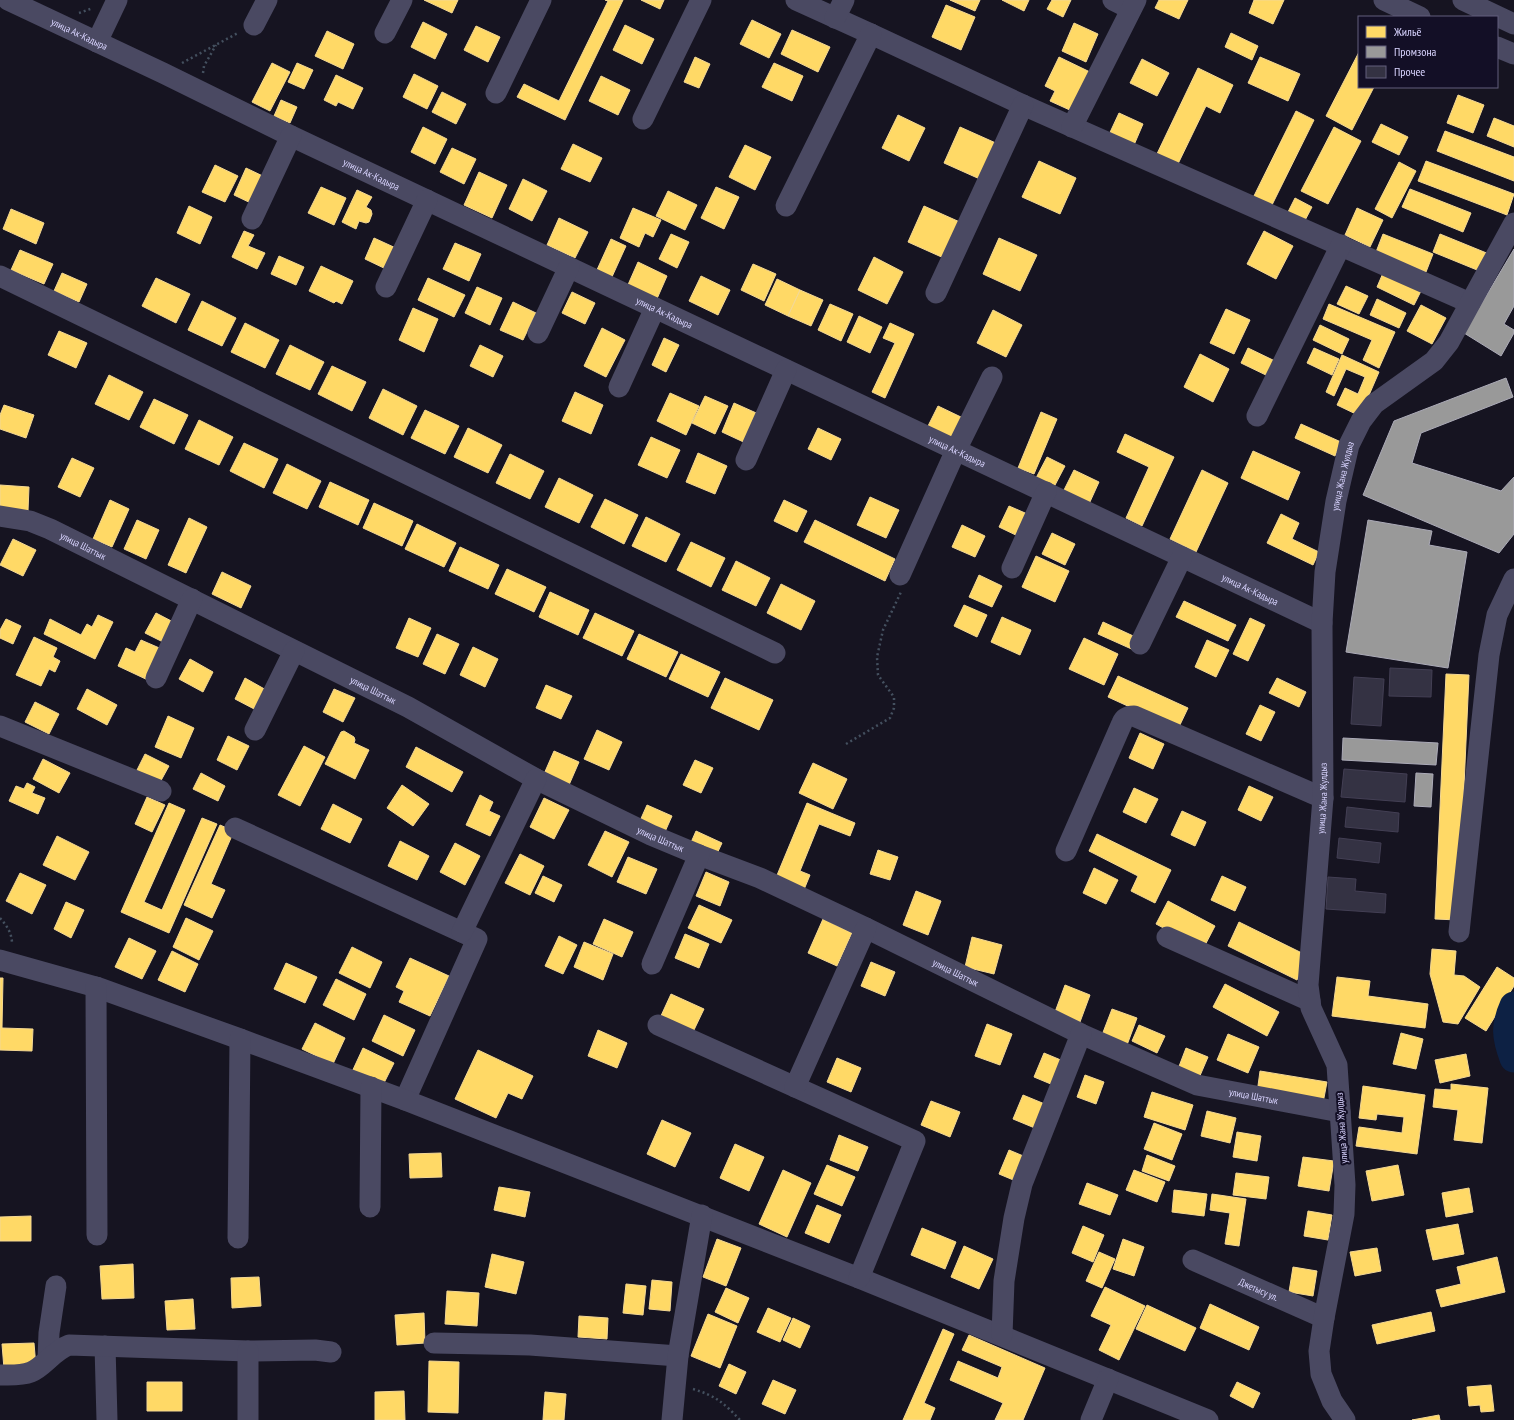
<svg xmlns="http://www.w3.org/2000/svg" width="1514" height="1420" font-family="'PT Sans Narrow',sans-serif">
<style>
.homes{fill:#ffd966;stroke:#f4d894}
.industry{fill:#999;stroke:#acabb8}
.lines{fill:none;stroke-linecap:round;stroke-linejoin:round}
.river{stroke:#0d2144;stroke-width:29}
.building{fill:#343243;stroke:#433f54}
.path{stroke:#44505f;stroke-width:2.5;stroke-dasharray:2 3;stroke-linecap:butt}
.minor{stroke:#4a4962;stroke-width:21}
.labels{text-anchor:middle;stroke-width:4;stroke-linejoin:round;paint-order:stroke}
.street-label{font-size:10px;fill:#d9d4ff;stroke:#130f26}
</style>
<rect width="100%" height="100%" fill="#161421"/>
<path class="homes" d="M424,0h34l-6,13z
M605,0h18l-58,120 -48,-23 7,-13 35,17 49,-100z
M641,0h23l-4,9z
M950,0h30l-5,11z
M1002,0h27l-5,11z
M1052,0h19l-8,17 -16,-8z
M1159,0h29l-9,19 -24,-11z
M1254,0h30l-11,24 -24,-11z
M946,5l29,12 -14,33 -29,-13z
M752,20l29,14 -12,24 -29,-14z
M423,22l24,12 -12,25 -24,-12z
M1074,23l24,11 -12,28 -24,-11z
M625,25l29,14 -12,25 -29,-14z
M476,26l24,11 -12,25 -24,-12z
M792,30l38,17 -12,25 -37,-18z
M327,31l27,13 -11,25 -28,-13z
M1231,33l27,13 -6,14 -27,-13z
M1359,52v35h15l-22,43 -26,-14z
M695,57l15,7 -11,24 -15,-6z
M1059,57l31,15 -18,39 -22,-10 5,-10 -10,-5z
M1260,57l40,17 -12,27 -40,-18z
M1142,59l27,14 -12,23 -27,-13z
M272,63l18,9 -20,39 -18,-9z
M297,63l16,7 -9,19 -16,-7z
M774,63l29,13 -11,25 -30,-14z
M1198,68l35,17 -13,28 -14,-7 -30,62 -21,-10z
M414,74l24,12 -11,23 -24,-12z
M336,75l27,13 -10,21 -15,-7 -2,4 -12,-6z
M601,76l29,14 -12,25 -29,-14z
M442,92l24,12 -10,20 -24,-12z
M1458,95l26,10 -11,28 -26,-10z
M281,100l16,7 -7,16 -16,-7z
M1296,111l18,9 -45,91 -18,-9z
M1119,113l24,11 -12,28 -25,-11z
M898,115l27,13 -16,33 -27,-13z
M1494,118l20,8v21l-27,-11z
M1381,124l27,13 -9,18 -27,-13z
M423,127l24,12 -12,25 -24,-12z
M960,127l38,17 -16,36 -38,-17z
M1334,127l27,14 -33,63 -27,-13z
M1445,131l69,26v24l-77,-30z
M573,144l29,14 -12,24 -29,-13z
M745,145l26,12 -16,33 -26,-13z
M452,148l24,11 -12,25 -24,-12z
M1039,161l37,17 -16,36 -38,-17z
M1426,161l88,33 -7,21 -89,-34z
M1399,162l17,9 -24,47 -17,-9z
M215,165l23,11 -13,26 -23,-10z
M246,168l23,11 -12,27 -23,-11z
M479,172l28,13 -15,33 -28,-13z
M523,179l24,12 -15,30 -23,-12z
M321,187l25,11 -12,27 -26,-12z
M716,187l23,10 -15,32 -23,-11z
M1410,189l61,24 -8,19 -61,-25z
M357,190l15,7 -6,10 5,3 1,4 -3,8 -3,1 -7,-2 -3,8 -14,-7z
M668,191l29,14 -12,25 -29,-14z
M1295,198l17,9 -10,19 -17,-8z
M189,206l23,11 -12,27 -23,-11z
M924,206l38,17 -16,36 -38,-17z
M633,208l28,12 -8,17 -8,-4 -6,14 -19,-9z
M1357,208l26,12 -13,27 -25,-12z
M11,209l33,14 -8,21 -33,-15z
M559,218l29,14 -13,26 -28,-13z
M244,231l10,4 -6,11 17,7 -8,16 -25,-12z
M1264,231l29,15 -17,33 -29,-15z
M671,234l18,8 -12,26 -18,-9z
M1383,234l50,20 -7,18 -50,-20z
M1440,234l49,20 -7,18 -49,-20z
M374,238l24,11 -10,21 -23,-11z
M999,238l38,17 -17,36 -37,-17z
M611,239l15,7 -15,33 -15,-7z
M455,243l26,11 -12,27 -26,-12z
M20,250l33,14 -9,20 -33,-14z
M279,256l25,11 -8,18 -25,-11z
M874,257l29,15 -16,32 -29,-14z
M638,262l29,14 -11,25 -29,-14z
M753,264l23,10 -12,27 -23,-11z
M321,266l32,15 -11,23 -6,-3 -2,2 -25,-12z
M62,273l25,11 -8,18 -25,-11z
M1383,273l38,18 -7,14 -37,-18z
M701,276l29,14 -12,25 -29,-14z
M156,278l34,16 -14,29 -34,-17z
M428,278l37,17 -11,22 -36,-17z
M777,279l23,11 -12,26 -23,-11z
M1346,286l22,10 -9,18 -22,-10z
M477,287l25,11 -12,27 -25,-12z
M800,290l23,10 -12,26 -23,-10z
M572,292l23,11 -10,21 -23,-11z
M1377,299l29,14 -7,15 -29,-13z
M202,301l34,17 -14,28 -34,-16z
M513,302l23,11 -13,27 -23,-10z
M830,304l23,10 -12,27 -23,-11z
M1329,304l66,28 -16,36 -16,-8 9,-20 -49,-21z
M1421,305l25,13 -14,26 -25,-13z
M413,308l25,11 -14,33 -25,-12z
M1226,309l24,11 -16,34 -24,-11z
M993,310l29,15 -16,32 -29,-14z
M859,316l23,11 -12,26 -23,-11z
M245,323l34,17 -14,28 -34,-16z
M890,323l24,11 -29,64 -13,-6 23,-49 -12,-5z
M1320,325l29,14 -7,15 -29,-14z
M602,328l23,12 -19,37 -22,-11z
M59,331l28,12 -11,25 -28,-13z
M664,338l15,7 -13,27 -14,-7z
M290,345l34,17 -14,28 -34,-16z
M480,345l23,11 -10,21 -23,-11z
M1248,348l29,14 -7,15 -29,-14z
M1314,348l25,11 -7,16 -25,-12z
M1200,354l29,15 -16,33 -29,-15z
M1342,355l37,17 -19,44 -23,-11 8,-17 13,6 7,-17 -19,-8 -12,27 -8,-4z
M332,366l34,16 -14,29 -34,-17z
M109,375l34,17 -14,28 -34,-16z
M383,389l34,17 -14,29 -34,-17z
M575,392l28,13 -12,29 -29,-13z
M670,393l29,13 -13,29 -29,-14z
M705,396l23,10 -13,28 -23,-11z
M154,399l34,16 -14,29 -34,-17z
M734,403l29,13 -13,29 -28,-13z
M4,405l30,10 -8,23 -26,-9v-14z
M938,406l25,12 -11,22 -25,-12z
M425,410l34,16 -14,28 -34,-16z
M1041,412l16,7 -23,55 -16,-6z
M199,420l34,17 -14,28 -34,-16z
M1301,424l40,18 -6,14 -40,-18z
M468,428l34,17 -14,28 -34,-16z
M818,428l23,11 -10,21 -23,-11z
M1125,434l49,23 -32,69 -16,-8 23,-51 -32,-15z
M651,437l29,13 -13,28 -29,-13z
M244,443l34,16 -14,29 -34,-17z
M1253,451l47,21 -12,28 -47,-22z
M698,453l29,13 -12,28 -29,-12z
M510,454l34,17 -14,28 -34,-16z
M1047,457l18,9 -11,21 -18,-9z
M72,458l22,10 -14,29 -22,-10z
M287,464l34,17 -14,28 -34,-16z
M1074,470l25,12 -10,22 -26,-12z
M1202,470l26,13 -32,69 -26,-13z
M559,478l34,17 -14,28 -34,-16z
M330,482l39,18 -11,25 -39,-18z
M0,485l29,2 -1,24 -28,-2z
M870,497l29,13 -13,28 -29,-13z
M605,499l33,16 -14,29 -33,-17z
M110,500l19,9 -17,38 -19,-8z
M784,500l23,11 -10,21 -23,-11z
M374,503l39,18 -11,25 -39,-18z
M1009,506l23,10 -10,22 -23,-11z
M1281,514l18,9 -7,16 27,13 -6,13 -46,-22z
M646,517l34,17 -14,28 -34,-16z
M189,518l18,9 -21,46 -18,-8z
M137,520l22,10 -13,29 -22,-10z
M815,520l80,39 -10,22 -81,-39z
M417,524l39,19 -12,24 -39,-18z
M962,525l23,11 -10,21 -23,-10z
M1052,533l23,11 -10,21 -23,-11z
M13,539l23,11 -13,26 -23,-11z
M691,542l34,16 -14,29 -34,-17z
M460,547l39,18 -11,24 -39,-18z
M1036,556l33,15 -14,31 -33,-15z
M736,561l34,17 -14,28 -34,-16z
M507,569l39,18 -12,25 -39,-18z
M222,572l29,14 -10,22 -29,-14z
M979,575l23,11 -10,21 -23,-10z
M781,584l34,17 -14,29 -34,-17z
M550,592l39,18 -11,25 -39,-18z
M1184,601l52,24 -8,16 -52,-24z
M964,605l23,10 -10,22 -23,-11z
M156,613l23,12 -10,20 -24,-12z
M595,613l39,18 -12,25 -39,-18z
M98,615l15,7 -18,37 -51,-25 6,-15 31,16 6,-11 5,3z
M1002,617l29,13 -11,25 -29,-13z
M409,618l22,10 -13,29 -22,-9z
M1250,618l15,7 -17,36 -15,-7z
M6,619l15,7 -8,18 -13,-6v-8z
M1103,622l39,18 -6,11 -38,-17z
M437,634l22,10 -14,30 -22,-10z
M639,634l39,18 -12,25 -39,-18z
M34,637l23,11 -4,9 7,4 -5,11 -6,-3 -8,17 -25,-11z
M1084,638l34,16 -14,31 -35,-16z
M141,640l23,10 -14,31 -32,-15 8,-18 9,4z
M1207,640l22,10 -13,27 -21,-10z
M473,647l25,12 -13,28 -25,-12z
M681,654l39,18 -12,25 -39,-18z
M190,659l23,13 -10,20 -24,-13z
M1446,674l23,1 -11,245 -23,-1z
M1118,676l70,32 -10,21 -70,-32z
M245,678l23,13 -10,20 -23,-12z
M725,678l48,22 -14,30 -48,-22z
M1277,678l29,14 -7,15 -30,-14z
M546,685l26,11 -11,23 -25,-11z
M87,689l30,16 -10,20 -30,-16z
M334,689l21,9 -12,24 -20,-10z
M35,702l24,12 -10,20 -24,-12z
M1260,705l15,7 -14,29 -15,-7z
M168,716l26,12 -13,30 -26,-11z
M597,730l25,12 -13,28 -25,-11z
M344,731l10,6 1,3 -1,3 15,7 -14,29 -30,-15 16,-32z
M1140,733l24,11 -11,25 -24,-11z
M228,736l21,10 -12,24 -20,-10z
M304,746l21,11 -25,49 -22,-11z
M416,747l47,25 -11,20 -46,-25z
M554,751l25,11 -10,23 -25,-11z
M145,754l24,12 -11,20 -23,-12z
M43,759l27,14 -11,20 -26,-14z
M695,760l18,8 -12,25 -18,-8z
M813,763l34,16 -14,30 -34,-16z
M201,773l24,13 -7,15 -25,-12z
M27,783l8,4 -3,6 13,5 -7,16 -29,-13 7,-15 8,3z
M402,785l27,19 -16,22 -26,-18z
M1249,786l24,11 -12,24 -23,-11z
M1134,788l24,11 -12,24 -23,-11z
M480,795l13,7 -4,9 11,5 -10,20 -24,-11z
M147,797l18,8 -13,27 -17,-8z
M544,798l25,12 -15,29 -24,-12z
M169,803l16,7 -41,92 18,8 40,-92 15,6 -48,109 -48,-21z
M807,803l48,20 -5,13 -31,-12 -19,47 10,4 -7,17 -28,-12z
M333,804l29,15 -12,24 -29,-14z
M647,805l25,11 -8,18 -25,-11z
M1182,811l24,11 -11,24 -24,-11z
M220,825l14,6 -23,53 14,6 -13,28 -28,-13z
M605,831l24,11 -17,35 -24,-12z
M696,831l26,12 -7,15 -26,-11z
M1097,834l74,36 -16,33 -24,-12 7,-15 -49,-25z
M57,836l32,16 -14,28 -32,-15z
M400,841l29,15 -12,24 -29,-14z
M455,843l25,13 -15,29 -25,-13z
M878,850l20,7 -8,23 -20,-6z
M520,854l24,12 -14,29 -25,-12z
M628,857l29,12 -11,25 -29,-12z
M1094,868l24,12 -12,24 -23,-11z
M706,872l23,10 -9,24 -24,-10z
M20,873l26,12 -14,29 -26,-13z
M543,876l19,9 -8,17 -19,-9z
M1222,876l24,11 -11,24 -24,-11z
M916,891l25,10 -13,34 -25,-10z
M1168,901l47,25 -12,23 -47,-25z
M66,902l18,8 -13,28 -17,-9z
M699,905l33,15 -11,23 -33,-15z
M186,918l27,13 -14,29 -26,-13z
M604,919l29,13 -11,25 -29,-13z
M823,919l29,14 -15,33 -29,-13z
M1239,922l69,34 -11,24 -69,-34z
M685,934l24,10 -10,24 -24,-10z
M559,936l18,9 -14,29 -18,-8z
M972,937l30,8 -8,29 -29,-7z
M129,938l27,13 -14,28 -27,-12z
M584,942l29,12 -10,26 -29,-13z
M352,947l30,15 -12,26 -31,-15z
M1432,949l24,2 -2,24 10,1 16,11 -22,37 -15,-2 -13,-48z
M172,951l26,13 -13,28 -27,-12z
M410,958l39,18 -19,40 -31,-14 5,-11 -8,-4z
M871,962l24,10 -10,24 -24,-10z
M286,963l31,14 -12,26 -31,-14z
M1497,967l17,11v8l-28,45 -21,-13z
M1337,977l33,4 -2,15 60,8 -3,24 -93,-12z
M0,978h3l-1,50 31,1 -1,22 -32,-1z
M336,979l30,15 -12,26 -31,-15z
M1225,984l54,28 -12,24 -54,-29z
M1065,985l25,10 -10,27 -25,-10z
M671,994l33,15 -11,23 -33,-14z
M1112,1009l25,9 -10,27 -25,-10z
M384,1015l31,15 -12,26 -31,-15z
M315,1023l30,15 -12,26 -31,-15z
M987,1024l25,10 -12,31 -25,-9z
M1139,1025l26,11 -8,17 -25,-12z
M598,1030l29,13 -10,25 -29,-12z
M1401,1033l22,6 -7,30 -23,-5z
M1228,1034l31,13 -11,26 -31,-13z
M363,1048l31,15 -13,26 -30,-15z
M1186,1048l22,9 -9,21 -21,-9z
M478,1050l55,26 -11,23 -14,-6 -12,25 -41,-19z
M1044,1053l24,10 -10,24 -24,-10z
M1466,1054l4,22 -30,7 -5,-23z
M837,1058l24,10 -10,24 -24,-10z
M1260,1071l67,11 -4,21 -66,-10z
M1085,1075l19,7 -8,22 -19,-7z
M1451,1084l37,4 -6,55 -28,-3 4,-30 -25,-3 2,-18 16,1z
M1363,1086l62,9 -8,59 -61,-8 3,-19 43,6 2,-16 -27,-3 -1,6 -17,-2z
M1152,1092l41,13 -8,25 -41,-13z
M1023,1095l29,12 -10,24 -29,-12z
M931,1101l29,11 -10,25 -29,-12z
M1207,1111l29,7 -6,25 -29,-7z
M662,1120l29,13 -16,34 -28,-13z
M1154,1123l28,11 -10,26 -28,-11z
M1237,1132l24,4 -4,25 -24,-4z
M839,1135l29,12 -10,24 -28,-11z
M735,1144l29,13 -15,34 -29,-13z
M1009,1150l24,10 -10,24 -24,-10z
M441,1153l1,24 -32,1 -1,-24z
M1147,1155l28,11 -6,15 -27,-10z
M1303,1157l31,4 -5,30 -31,-5z
M827,1165l28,12 -13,29 -28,-12z
M1398,1165l6,30 -32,6 -6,-30z
M783,1170l28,13 -24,54 -28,-13z
M1134,1170l31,12 -8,20 -31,-12z
M1236,1173l33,4 -3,22 -33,-4z
M1087,1183l31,12 -8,20 -31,-11z
M499,1187l31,5 -5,25 -31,-7z
M1469,1188l4,24 -27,5 -4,-24z
M1174,1190l33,4 -3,22 -32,-4z
M1212,1194l34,5 -7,47 -14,-2 5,-31 -20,-3z
M817,1205l24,10 -12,28 -24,-10z
M1308,1211l24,4 -4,25 -24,-4z
M31,1216v25h-31v-24z
M1458,1224l6,30 -31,6 -7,-30z
M1083,1226l21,9 -11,27 -21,-9z
M922,1228l34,14 -11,27 -34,-14z
M717,1239l24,9 -15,38 -23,-9z
M1123,1239l21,8 -10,29 -21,-7z
M964,1246l29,13 -14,30 -28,-12z
M1377,1248l4,23 -26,5 -5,-24z
M1099,1252l16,7 -13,29 -16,-7z
M492,1254l32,8 -8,32 -31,-7z
M1497,1257l8,35 -64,15 -5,-17 25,-6 -4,-17z
M133,1264l1,34 -32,1 -2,-33z
M1293,1267l24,4 -4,25 -24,-4z
M259,1277l2,29 -29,2 -1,-30z
M652,1280l20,2 -2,29 -21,-2z
M626,1284l20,2 -3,29 -20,-2z
M1105,1287l40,19 -26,54 -20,-10 12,-25 -20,-9z
M726,1288l23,10 -11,25 -23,-11z
M447,1291l32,2 -2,33 -32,-2z
M193,1299l2,30 -28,1 -2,-29z
M1210,1304l49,23 -10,23 -49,-22z
M1147,1305l49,23 -11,23 -49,-22z
M768,1308l23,10 -11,24 -23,-10z
M1431,1312l4,19 -58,13 -5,-19z
M424,1313l1,30 -28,2 -2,-30z
M708,1314l29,12 -17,42 -29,-12z
M579,1316l29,2 -1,21 -29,-2z
M793,1318l17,8 -10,22 -17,-8z
M943,1329l11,5 -30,69 11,5 -5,12h-27z
M969,1335l76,33 -22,52h-28l8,-17 -53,-23 8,-19 40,17 4,-11 -40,-17z
M34,1343l2,24 -32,2 -2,-25z
M429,1361l30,1 -1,51 -30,-1z
M729,1364l17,8 -10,22 -17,-8z
M773,1380l23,10 -11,24 -23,-10z
M147,1382h35v29h-35z
M1237,1382l23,11 -7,15 -23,-12z
M1491,1385l3,26 -13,1 -1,-7 -11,1 -2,-19z
M404,1391l1,29h-30v-28z
M545,1392l21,2 -2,26h-21z
M1439,1415l1,5h-28z"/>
<path class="industry" d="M1514,249v57l-10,18 10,6v3l-13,23 -37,-23z
M1506,378l7,19 -92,36 -9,30 89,28 13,-14v57l-15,19 -136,-58 31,-74z
M1368,520l64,11 -3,14 38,7 -19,116 -102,-16z
M1343,738l95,5 -2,22 -94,-5z
M1416,773l17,1 -2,33 -17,-1z"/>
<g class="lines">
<path class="river" d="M1514,1006c-9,20 -8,31 0,52"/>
</g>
<path class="building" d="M1390,668l42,2 -1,27 -42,-1z
M1354,677l30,2 -3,47 -30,-2z
M1344,769l63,5 -2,28 -64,-5z
M1347,807l52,6 -1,19 -53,-5z
M1339,838l42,5 -2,20 -42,-5z
M1328,877l28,2 -1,12 31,3 -1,19 -59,-4z"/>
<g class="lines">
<path class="path" d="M79,13l14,-5
M182,63l56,-30
M203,73l1,-7 12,-21
M846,744l44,-26 4,-10v-11l-16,-22 -1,-18 6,-27 18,-38
M0,918c7,8 12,15 12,26
M693,1389c23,7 31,14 47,31"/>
<g class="minor">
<path id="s1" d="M8,0l155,73 128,63 1031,487"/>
<path d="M796,0l75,34 152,71 447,198"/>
<path d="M1113,0l18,9"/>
<path d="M1384,0l36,17"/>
<path d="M1463,0l51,24"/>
<path d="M835,18l9,-18"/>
<path d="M254,25l13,-25"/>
<path d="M385,33l17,-33"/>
<path d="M97,42l20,-42"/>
<path d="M1497,47l17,7"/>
<path d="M496,93l45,-93"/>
<path d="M643,119l58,-119"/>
<path d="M1072,127l64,-127"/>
<path d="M786,206l85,-172"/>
<path d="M252,219l39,-83"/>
<path d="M0,276l775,377"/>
<path d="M386,287l41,-87"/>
<path d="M936,293l87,-188"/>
<path d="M538,333l31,-66"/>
<path d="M619,387l36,-79"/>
<path d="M1257,416l84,-171"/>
<path d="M746,460l40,-90"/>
<path id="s2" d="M0,516l30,5 20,8 358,178 128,72 115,56 48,20 61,23 106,50 215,106 116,51 143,27"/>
<path d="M1012,568l34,-76"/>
<path d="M900,575l56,-125 36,-73"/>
<path d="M1140,644l42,-87"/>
<path d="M156,678l36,-79"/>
<path d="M0,726l161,65"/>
<path d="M255,730l39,-79"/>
<path d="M235,828l242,111 -72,161"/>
<path d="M1066,851l56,-128c2,-5 6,-7 12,-7l189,82"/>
<path d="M462,932l74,-153"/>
<path d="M1459,932l30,-277 8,-40 17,-36"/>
<path d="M1167,937l143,64"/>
<path d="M0,960l96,27 144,52 165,61 454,178 349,142"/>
<path d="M652,964l47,-109"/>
<path d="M96,987l1,248"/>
<path d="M658,1025l257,116 -56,137"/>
<path d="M795,1087l71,-159"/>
<path d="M370,1207l1,-120"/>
<path d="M238,1238l2,-199"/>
<path id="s3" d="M1193,1260l131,58"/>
<path d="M1002,1335l2,-54 10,-63 8,-34 59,-150"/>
<path d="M434,1343l96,2 148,11"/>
<path d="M105,1346l2,74"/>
<path d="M48,1359l1,-26 7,-47"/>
<path d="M0,1375c10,0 21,1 31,-3 13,-5 22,-21 38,-27l179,6 67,-1 16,2"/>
<path d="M248,1420v-69"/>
<path d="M672,1420l6,-64 24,-141"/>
<path d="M1091,1420l17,-41"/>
<path id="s4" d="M1345,1420l-13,-19 -11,-27 -2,-23 5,-33 20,-104 1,-29 -8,-120 -26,-57 -3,-23 15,-187 -1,-175 3,-51 11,-71 13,-56 12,-24 13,-17 60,-43 15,-19 65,-119"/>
</g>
</g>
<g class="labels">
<g class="street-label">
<text dy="4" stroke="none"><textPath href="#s1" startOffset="79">улица Ак-Кадыра</textPath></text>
<text dy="4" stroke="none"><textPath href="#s1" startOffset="403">улица Ак-Кадыра</textPath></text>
<text dy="4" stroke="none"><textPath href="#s1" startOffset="727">улица Ак-Кадыра</textPath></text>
<text dy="4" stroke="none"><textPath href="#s1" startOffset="1051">улица Ак-Кадыра</textPath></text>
<text dy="4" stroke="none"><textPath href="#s4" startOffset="961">улица Жана Жулдыз</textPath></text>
<text dy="4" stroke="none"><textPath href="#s2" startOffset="89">улица Шаттык</textPath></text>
<text dy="4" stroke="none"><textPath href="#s1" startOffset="1375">улица Ак-Кадыра</textPath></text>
<text dy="4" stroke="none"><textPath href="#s2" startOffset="413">улица Шаттык</textPath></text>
<text dy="4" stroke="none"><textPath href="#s4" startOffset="637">улица Жана Жулдыз</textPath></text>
<text dy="4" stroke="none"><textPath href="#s2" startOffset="737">улица Шаттык</textPath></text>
<text dy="4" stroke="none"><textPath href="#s2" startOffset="1061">улица Шаттык</textPath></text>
<text dy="4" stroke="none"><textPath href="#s2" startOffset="1385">улица Шаттык</textPath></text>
<text transform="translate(1341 1128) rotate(-94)" y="4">улица Жана Жулдыз</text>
<text dy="4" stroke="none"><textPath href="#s3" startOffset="72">Джетысу ул.</textPath></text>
</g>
</g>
<rect x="1358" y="16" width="140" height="72" fill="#130f26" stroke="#625e7d"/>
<rect x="1366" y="26" width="20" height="12" fill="#ffd966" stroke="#625e7d"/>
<text x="1394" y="36" font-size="12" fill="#d9d4ff">Жильё</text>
<rect x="1366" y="46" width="20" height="12" fill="#999999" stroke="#625e7d"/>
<text x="1394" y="56" font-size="12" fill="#d9d4ff">Промзона</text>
<rect x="1366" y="66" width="20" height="12" fill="#343243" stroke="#625e7d"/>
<text x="1394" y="76" font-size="12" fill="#d9d4ff">Прочее</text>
</svg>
